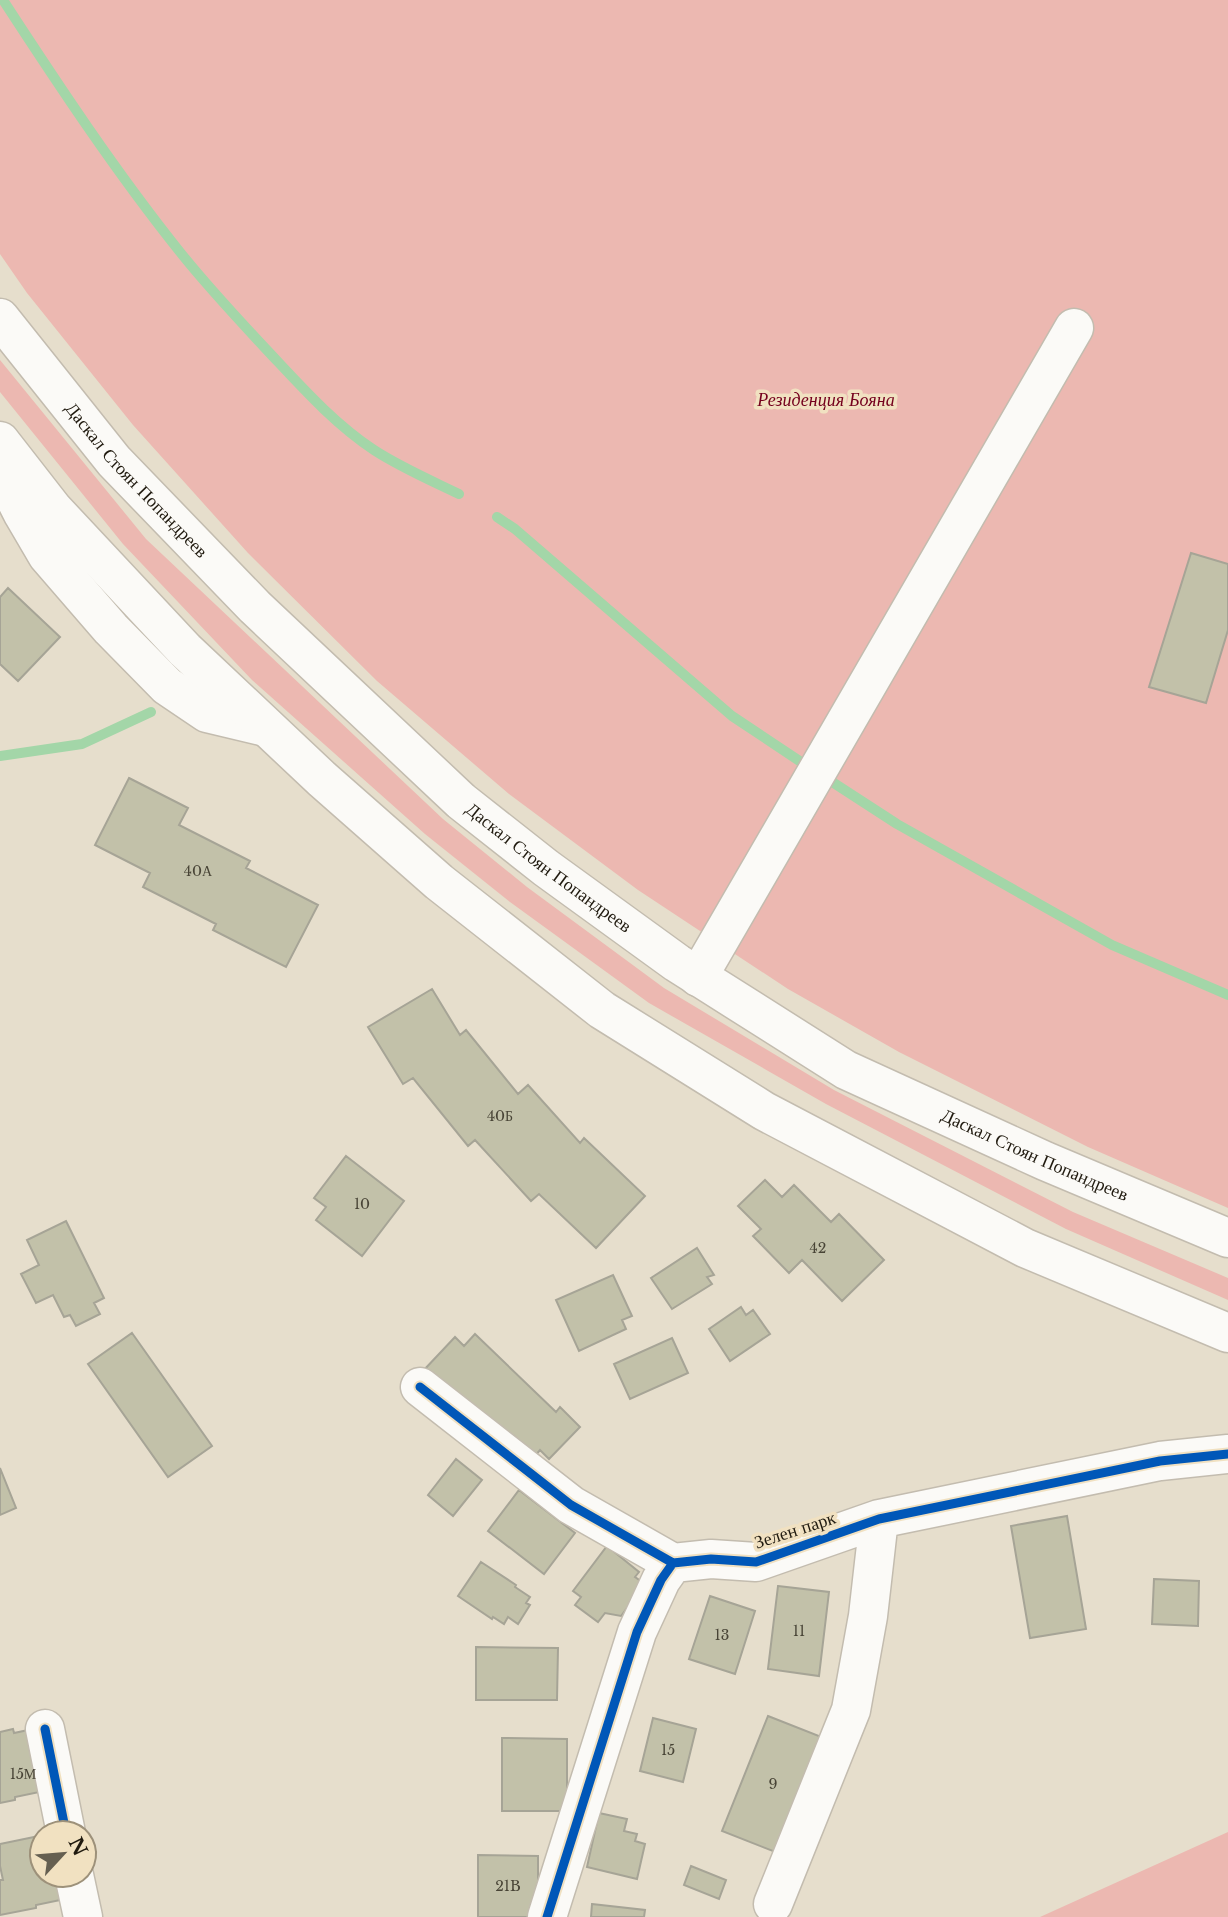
<svg xmlns="http://www.w3.org/2000/svg" width="1228" height="1917" font-family="'Libre Baskerville',serif">
<style>
.green{fill:#ecb8b1}
.lines{fill:none;stroke-linecap:round;stroke-linejoin:round}
.stream{stroke:#a3d6a8;stroke-width:10}
.building{fill:#c2c1a9;stroke:#a6a496;stroke-width:2}
.minor-casing{stroke:#c3bcaf;stroke-width:41}
.major-casing{stroke:#c3bcaf;stroke-width:41}
.minor{stroke:#fbfaf7;stroke-width:38}
.major{stroke:#fbfaf7;stroke-width:38}
.cycleway-casing{stroke:#f1e1c1;stroke-width:13}
.cycleway{stroke:#0057b8;stroke-width:9}
.labels{text-anchor:middle;stroke-width:7;stroke-linejoin:round;paint-order:stroke}
.number-label{font-size:14px;fill:#484436}
.park-label{font-size:18px;font-style:italic;fill:#74001d;stroke:#f1e1c1}
.street-label{font-size:18px;fill:#201a0f;stroke:#f1e1c1}
</style>
<rect width="100%" height="100%" fill="#e6decc"/>
<path class="green" d="M0,0h1228v1208l-140,-61 -189,-95 -111,-63 -150,-99 -129,-96 -132,-113 -129,-128 -115,-128 -106,-132 -27,-39z
M0,360l146,179 297,280 84,68 137,101 170,102 239,122 155,66v22l-162,-71 -240,-125 -177,-101 -139,-101 -85,-68 -173,-154 -129,-136 -123,-152z
M1228,1832v85h-188z"/>
<g class="lines">
<path class="stream" d="M3,0c56,86 113,172 177,252 27,34 56,65 85,96 34,36 67,74 109,102 26,17 56,30 85,44
M497,517l18,12 217,187 78,52
M0,756l82,-12 69,-32
M823,776l74,48 215,121 116,50"/>
</g>
<path class="building" d="M1191,553l37,11v66l-22,73 -57,-16z
M8,588l52,49 -42,44 -18,-17v-67z
M129,778l59,30 -9,17 71,36 -4,7 72,37 -32,62 -73,-37 3,-6 -73,-37 7,-14 -55,-28z
M432,989l28,46 6,-5 52,64 10,-9 52,58 4,-5 61,58 -49,52 -57,-54 -8,7 -56,-61 -7,6 -55,-68 -10,6 -35,-57z
M346,1156l58,45 -42,55 -46,-36 10,-13 -12,-9z
M765,1180l17,17 12,-12 37,37 8,-8 45,46 -42,41 -40,-41 -13,13 -36,-37 8,-7 -23,-23z
M66,1221l38,77 -10,5 6,11 -24,12 -6,-11 -6,2 -11,-22 -17,8 -15,-29 18,-9 -12,-25z
M697,1248l17,27 -7,2 5,7 -40,25 -21,-31z
M613,1275l19,41 -10,4 4,9 -47,22 -23,-51z
M741,1307l5,8 7,-5 17,24 -40,27 -21,-32z
M132,1333l80,113 -44,31 -80,-113z
M475,1334l81,78 4,-5 20,20 -31,32 -9,-9 -5,6 -21,-20 -5,4 -86,-69 32,-34 9,9z
M672,1338l16,35 -58,26 -16,-35z
M456,1459l26,21 -29,36 -25,-21z
M0,1468l16,40 -16,7z
M519,1490l56,43 -31,41 -56,-43z
M1067,1516l19,113 -56,9 -19,-112z
M607,1546l32,26 -4,5 10,7 -24,32 -16,-3 -7,9 -23,-17 6,-8 -8,-6z
M481,1562l35,23 -1,2 15,10 -4,6 4,2 -12,19 -10,-7 -4,7 -11,-7 -1,2 -34,-23z
M1154,1579l45,2 -1,45 -46,-2z
M778,1586l51,6 -10,84 -51,-7z
M710,1596l45,15 -20,63 -46,-15z
M476,1647l82,1 -1,52h-81z
M768,1716l56,22 -46,115 -56,-22z
M653,1718l43,11 -13,53 -43,-11z
M13,1729l1,4 19,-4 16,61 -34,7v3l-15,3v-71z
M502,1738l65,1v72h-65z
M599,1813l28,6 -3,12 13,3 -2,7 10,3 -8,35 -50,-12z
M34,1837v4l8,-2v36h23l5,23 -34,7v3l-36,7v-35h3l-3,-14v-22z
M478,1855l60,1v61h-60z
M691,1866l35,14 -7,19 -35,-14z
M592,1904l53,6 -1,7h-53z"/>
<g class="lines">
<g class="minor-casing">
<path id="minor" d="M0,462l7,21 16,31 24,41 64,74 56,57 40,27 59,14
M698,977l376,-649
M420,1387l151,118 102,58 38,-4 45,3 123,-43 281,-58 68,-7
M45,1729l21,104
M74,1875l9,42
M773,1904l78,-194 17,-94 11,-97
M547,1917l90,-285 24,-52 12,-17"/>
</g>
<g class="major-casing">
<g id="major">
<path id="s1" d="M0,318l114,143 141,146 206,194 85,67 131,95 169,107 199,91 183,77"/>
<path d="M0,441l53,68 132,141 137,129 117,103 163,128 162,101 261,137 203,85"/>
</g>
</g>
<use href="#minor" class="minor"/>
<use href="#major" class="major"/>
<g class="cycleway-casing">
<path id="cycleway" d="M420,1387l151,118 102,58 38,-4 45,3 123,-43 281,-58 68,-7
M45,1729l21,104
M547,1917l90,-285 24,-52 12,-17"/>
</g>
<use href="#cycleway" class="cycleway"/>
</g>
<g class="labels">
<g class="number-label">
<text x="198" y="876">40А</text>
<text x="500" y="1121">40Б</text>
<text x="362" y="1209">10</text>
<text x="818" y="1253">42</text>
<text x="799" y="1636">11</text>
<text x="722" y="1640">13</text>
<text x="668" y="1755">15</text>
<text x="23" y="1779">15М</text>
<text x="773" y="1789">9</text>
<text x="508" y="1891">21B</text>
</g>
<g class="park-label">
<text x="826" y="406">Резиденция Бояна</text>
</g>
<g class="street-label">
<text dy="6" stroke="none"><textPath href="#s1" startOffset="212">Даскал Стоян Попандреев</textPath></text>
<text dy="6" stroke="none"><textPath href="#s1" startOffset="779">Даскал Стоян Попандреев</textPath></text>
<text dy="6" stroke="none"><textPath href="#s1" startOffset="1346">Даскал Стоян Попандреев</textPath></text>
<text transform="translate(795 1530) rotate(-18)" y="6">Зелен парк</text>
</g>
</g>
<g transform="translate(63 1854) rotate(64)"><circle r="33" fill="#f1e1c1" stroke="#9d917a" stroke-width="2"/>
<path d="M0-5L12 26L0 18L-12 26Z" fill="#655f51"/>
<text y="-10" font-size="19" font-weight="bold" text-anchor="middle" fill="#201a0f">N</text>
</g>
</svg>
